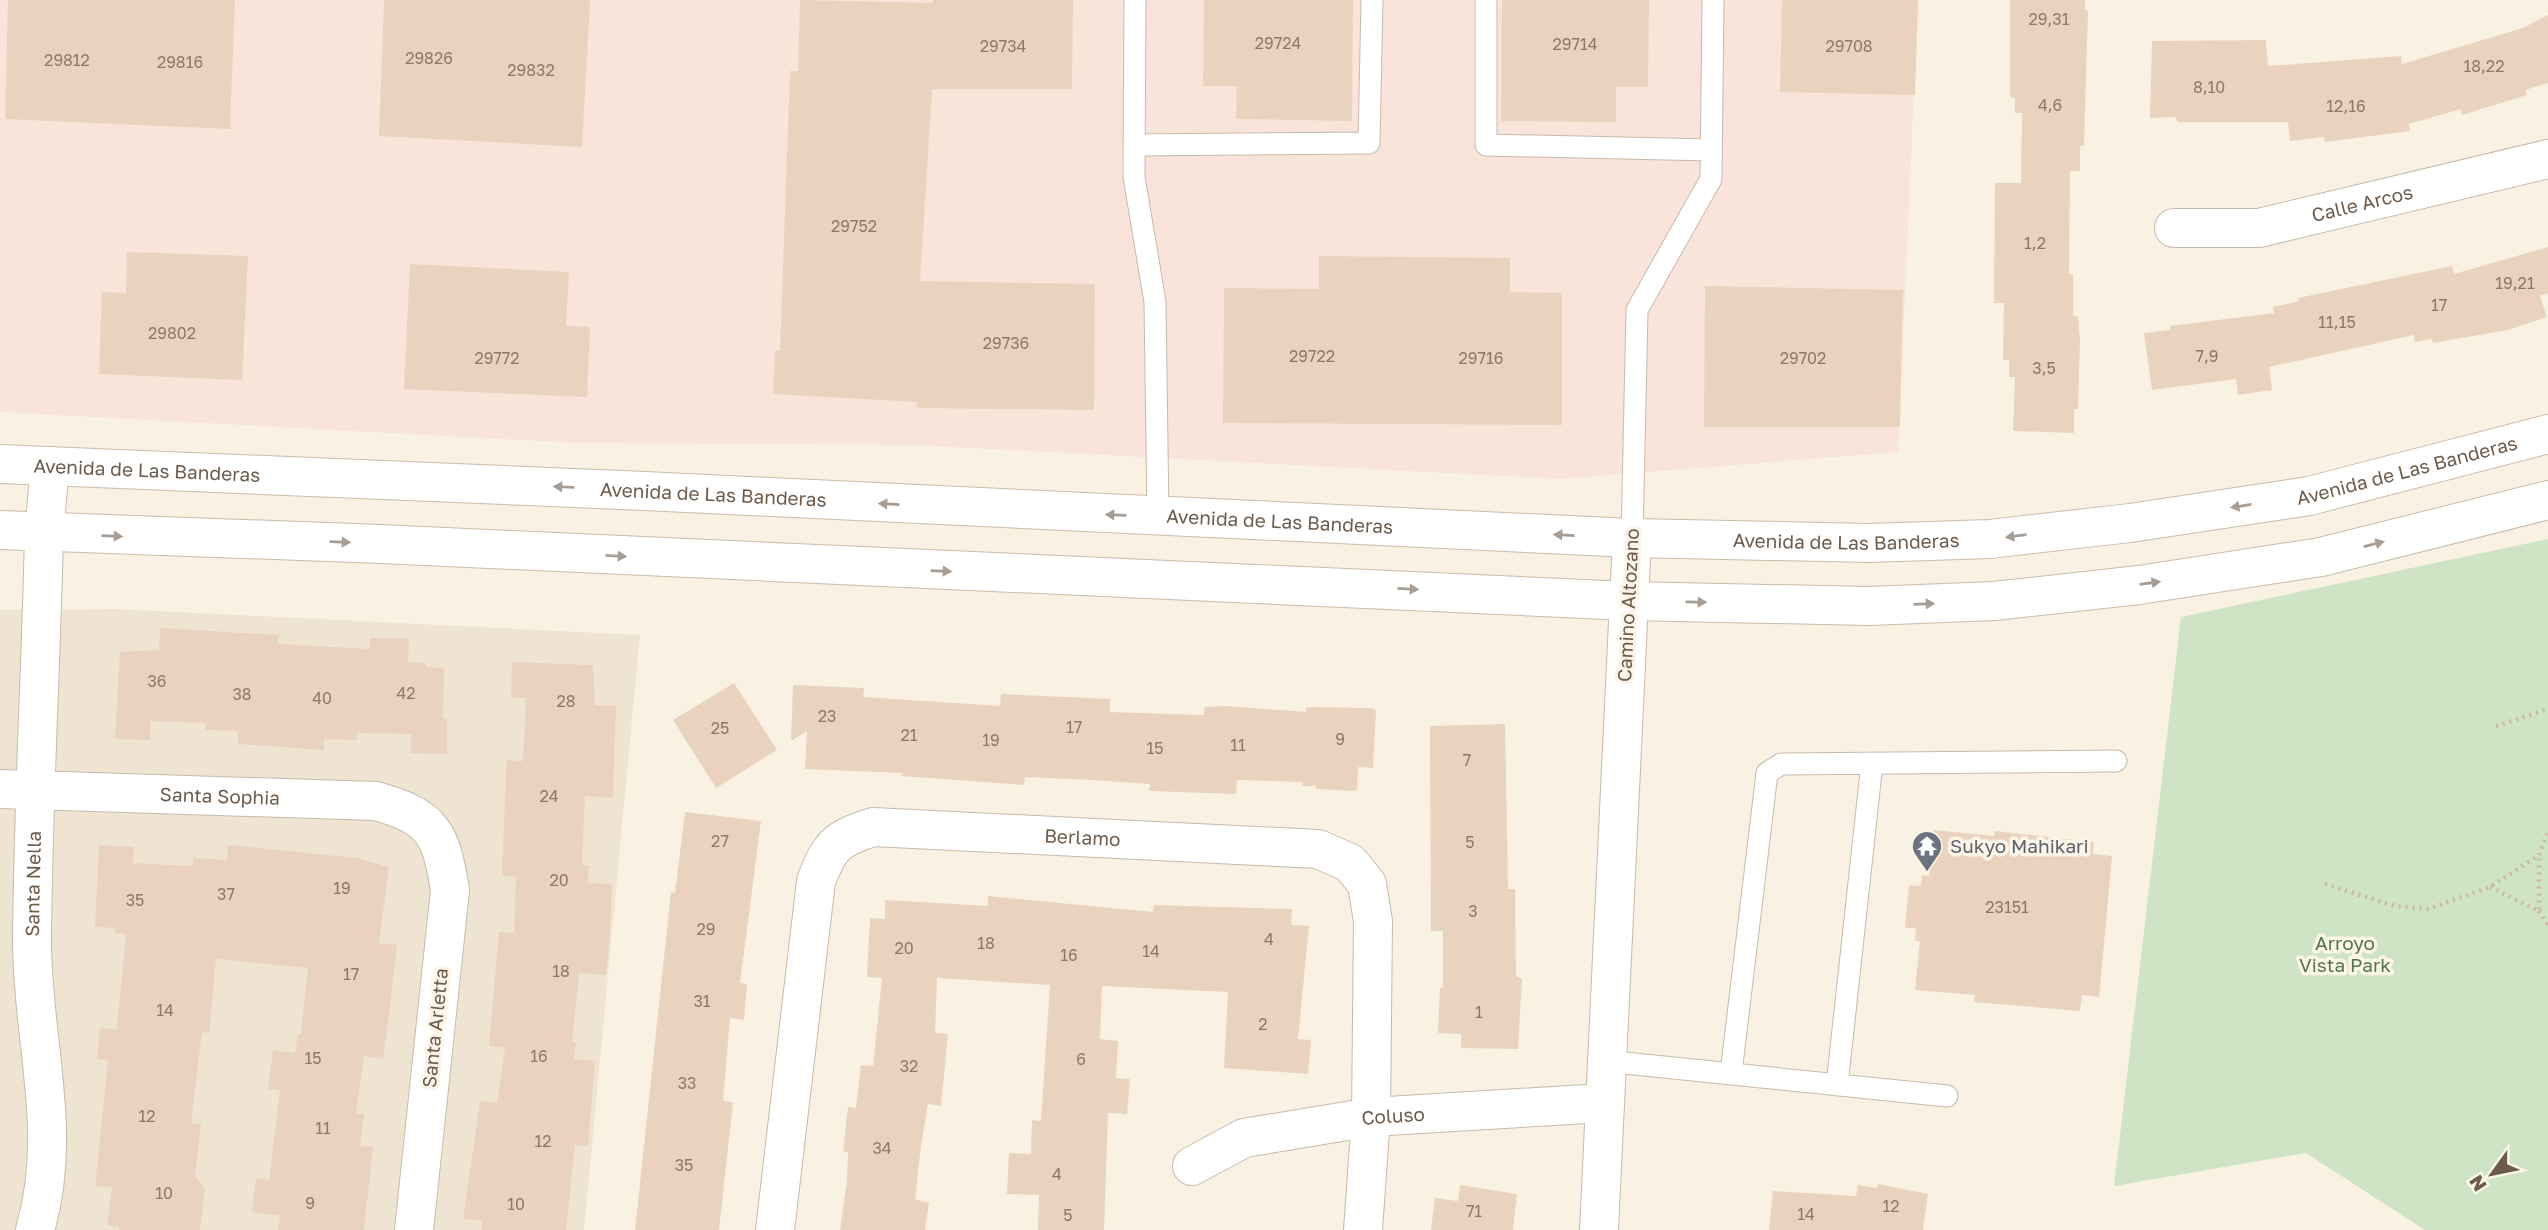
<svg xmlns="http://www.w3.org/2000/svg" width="2548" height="1230" font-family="'Golos Text',sans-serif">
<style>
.residential{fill:#efe4d2}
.commercial{fill:#f8e4d8}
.green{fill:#cee4c4}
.building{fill:#ead3be}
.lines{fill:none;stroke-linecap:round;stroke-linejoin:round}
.service-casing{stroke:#c7baab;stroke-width:23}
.minor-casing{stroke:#c7baab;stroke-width:40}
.secondary-casing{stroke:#cbbbaa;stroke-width:40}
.path{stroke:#ceb7a2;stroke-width:4.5;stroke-dasharray:2 5;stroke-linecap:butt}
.service{stroke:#fff;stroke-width:21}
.minor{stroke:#fff;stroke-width:38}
.secondary{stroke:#fff;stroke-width:38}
.oneway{fill:#a79d94}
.labels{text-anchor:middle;stroke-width:7;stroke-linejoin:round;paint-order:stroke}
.number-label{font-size:16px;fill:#8c7968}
.street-label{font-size:19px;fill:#6d5b4c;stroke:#fcf6e8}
.worship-label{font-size:19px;fill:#5b616d;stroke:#fcf6e8;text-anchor:start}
.park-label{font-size:19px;fill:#547749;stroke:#fcf6e8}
</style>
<rect width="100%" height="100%" fill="#f9f2e3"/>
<path class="residential" d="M117,609l523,26 -56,595h-584v-620z"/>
<path class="commercial" d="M0,0h1918l-20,452 -338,27 -646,-34 -337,-2 -577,-31z"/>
<path class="green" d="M2548,539v691h-123l-119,-77 -192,33 67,-569z"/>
<path class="building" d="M8,0h227l-5,129 -225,-10z
M384,0h206l-8,147 -203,-11z
M800,0l133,3v-3h140l-1,89h-140l-12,192 175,3 -1,126 -177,-2v-6l-144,-8 2,-43h5l10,-280h8z
M1204,0h149l-1,121 -116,-2 1,-33h-34z
M1502,0h147l-1,87h-32v35l-115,-1z
M1782,0h136l-3,95 -135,-3z
M2010,0h75v10h3l-4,136h-4v25h-10l-1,103h4v42h5l2,23 -2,70h-4v24l-61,-2 2,-54h-6v-17h-6l1,-57h-10l1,-120h26l1,-70h-7v-15l-5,-1z
M2548,15v68l-23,7 2,5 -65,20 -1,-6 -52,15 1,7 -85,11 -1,-5 -34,4 -2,-19h-111l-1,-5 -26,1 2,-77 114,-1 2,26 133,-10 1,8 121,-36z
M2548,247v46l-8,3 7,21 -39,13 -75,13 -1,-4 -17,3 -1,-7 -145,32 3,23 -34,5 -2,-16 -84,11 -8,-57 26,-3v-4l104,-13 -1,-6 26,-6 -1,-3 154,-32 2,8z
M127,252l121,4 -6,124 -143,-6 3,-82 24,1z
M1319,256l191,2v34l52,1v132l-339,-2 1,-135 95,1z
M410,264l159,8 -3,54 24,1 -3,70 -183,-8z
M1705,286l198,4 -3,137h-196z
M160,628l119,7 -1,9 92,5v-11h39l-1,24 18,1v4l18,1 -1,51h4v35l-36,-1v-19l-54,-1v7l-33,-1v11l-86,-6v-13l-32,-1v-7l-56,-2v19l-35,-1 5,-87 39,-2z
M512,662l81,3 2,40 21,1 -3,92 -28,-2 -3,69h7l-1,18 24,1 -2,50 -4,41 -27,-2 -7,68 4,1 -2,17 21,2 -7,85 -13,-1 -9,85h-85l1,-10 -19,-1 17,-118 17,2 8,-55 -16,-2 10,-114 15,1 2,-56 -14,-1 4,-105 1,-11 16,1 3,-63h-15z
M734,683l43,67 -61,38 -43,-68z
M793,685l71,3 -1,9 137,9 1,-12 109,5v13l94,3 1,-8 22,-1 79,6v-5l67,1 3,3 -3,57 -15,-1 -1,22 -3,2 -38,-2v-3h-14l1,-4 -66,-2 -1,14 -87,-3 1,-7 -57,-4 -68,-3 -1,8 -122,-9v-3l-97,-4 2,-38 -16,10z
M1505,724l3,165h7l1,87 6,3 -4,70 -57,-1v-14l-23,-1 2,-45h3v-57h-12l-1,-205z
M685,812l76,9 -21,162 7,1 -3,36 -14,-2 -7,83 10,1 -14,128h-84l36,-338 4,1z
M1934,830l60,6 1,-5 99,11 -1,12 19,2 -13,141 -17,-2 -2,16 -106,-9 1,-7 -60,-5 5,-49h-5l1,-13h-11l4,-43 12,1 1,-11 7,1z
M99,845l35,2 -1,16 60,3 1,-8 33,2 1,-15 129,13 32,9 -10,76 18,2 -7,63 -7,51 -19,-3 -8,57 8,1 -4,32 13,1 -9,83h-86l2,-14 -28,-4 4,-34 13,2 11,-90 -12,-1 5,-39 22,3 3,-19h3l7,-66 -92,-9 -7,74 -7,-1 -11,91 10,1 -6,52 10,12 -5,42h-81v-3l-12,-2 5,-38 -17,-1 13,-126 -11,-1 3,-31 17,1 9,-95 -11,-1v-5l-20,-1z
M988,896l165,16 1,-7 138,4 -1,16 18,1 -11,113 13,1 -3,34 -84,-6 4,-76 -126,-6 -2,53 18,2 -2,37 14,1 -3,35 -19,-1 -4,117h-66l1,-35 -32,-1 2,-41 22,1 1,-34 9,1 9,-136 -113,-7 -2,55 13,1 -7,72 -13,-2 -7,41 -6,54 14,4 -4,27h-85l7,-50 1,-28h-5l5,-45 8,1 5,-43 12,1 9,-88 -15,-1 3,-59 15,1v-19l103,6z
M1878,1184l50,10 -5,36h-154l4,-39 83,5 2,-11 19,3z
M1460,1185l57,9 -4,36h-82l4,-32 23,3z"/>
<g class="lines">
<g class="service-casing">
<path id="service" d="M1135,0l-1,177 21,125 3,214
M1486,0v145l225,5
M1135,145l234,-2 3,-143
M1632,538l5,-228 74,-131 2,-179
M1605,1061l342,35
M1731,1073l36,-300 14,-9 335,-3
M1837,1085l35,-322"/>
</g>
<g class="minor-casing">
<g id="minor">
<path id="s1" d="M2174,228h85l289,-69"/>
<path id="s2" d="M0,789l376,12c57,16 65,32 74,89l-36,340"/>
<path id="s3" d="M1192,1166l52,-28 127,-21 232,-14"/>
<path id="s4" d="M35,1230c29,-99 -3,-189 -3,-289 1,-136 9,-272 12,-408l6,-67"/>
<path id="s5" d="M775,1230l41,-349c14,-36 20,-42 57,-54l445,22 32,14 17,21 6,37 -2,196 -8,113"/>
<path d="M1599,1230l33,-692"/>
</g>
</g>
<g class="secondary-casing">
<g id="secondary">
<path id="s6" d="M0,464l645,27 987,47 237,5 121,-4 140,-16 179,-27 239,-62"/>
<path d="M0,530l381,14 1247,57 241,5 125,-5 145,-16 182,-28 227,-57"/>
</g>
</g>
<path class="path" d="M2496,726l52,-17
M2325,884l70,22 33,3 62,-22 49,-32 9,-23
M2490,887l49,24v-56
M2539,911l9,14"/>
<use href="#service" class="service"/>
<use href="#minor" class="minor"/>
<use href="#secondary" class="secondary"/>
</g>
<defs><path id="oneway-solid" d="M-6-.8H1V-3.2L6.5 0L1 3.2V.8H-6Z" transform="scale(1.75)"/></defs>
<g class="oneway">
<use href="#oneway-solid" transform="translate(564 487) rotate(-178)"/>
<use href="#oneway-solid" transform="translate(889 504) rotate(-177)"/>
<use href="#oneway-solid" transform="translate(2241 506) rotate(171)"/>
<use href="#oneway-solid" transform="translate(1116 515) rotate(-178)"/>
<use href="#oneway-solid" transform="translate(1564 535) rotate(-177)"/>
<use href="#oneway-solid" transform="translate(112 536) rotate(2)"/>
<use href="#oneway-solid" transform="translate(2016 536) rotate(173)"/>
<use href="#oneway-solid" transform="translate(340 542) rotate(2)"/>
<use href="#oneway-solid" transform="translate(2374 544) rotate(-14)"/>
<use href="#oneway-solid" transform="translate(616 556) rotate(3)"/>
<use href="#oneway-solid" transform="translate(941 571) rotate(2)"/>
<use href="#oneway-solid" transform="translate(2150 583) rotate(-8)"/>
<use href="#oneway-solid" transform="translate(1408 589) rotate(3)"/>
<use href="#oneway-solid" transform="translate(1696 602) rotate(1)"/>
<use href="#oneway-solid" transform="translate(1924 604) rotate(-2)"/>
</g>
<defs>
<g id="temple-pin" transform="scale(1.575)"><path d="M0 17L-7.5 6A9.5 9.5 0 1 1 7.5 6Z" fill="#6b7280" stroke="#fcf6e8"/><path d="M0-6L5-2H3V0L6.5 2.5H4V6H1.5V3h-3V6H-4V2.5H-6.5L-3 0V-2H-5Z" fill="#fff"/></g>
</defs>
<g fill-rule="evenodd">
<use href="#temple-pin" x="1927" y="846"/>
</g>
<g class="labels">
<g class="number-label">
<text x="2049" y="25">29,31</text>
<text x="1278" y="49">29724</text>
<text x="1575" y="50">29714</text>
<text x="1003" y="52">29734</text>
<text x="1849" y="52">29708</text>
<text x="429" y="64">29826</text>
<text x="67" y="66">29812</text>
<text x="180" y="68">29816</text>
<text x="2484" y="72">18,22</text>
<text x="531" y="76">29832</text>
<text x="2209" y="93">8,10</text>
<text x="2050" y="111">4,6</text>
<text x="2346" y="112">12,16</text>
<text x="854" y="232">29752</text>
<text x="2035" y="249">1,2</text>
<text x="2515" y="289">19,21</text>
<text x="2439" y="311">17</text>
<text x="2337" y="328">11,15</text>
<text x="172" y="339">29802</text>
<text x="1006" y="349">29736</text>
<text x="1312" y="362">29722</text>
<text x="2207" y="362">7,9</text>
<text x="497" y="364">29772</text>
<text x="1481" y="364">29716</text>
<text x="1803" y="364">29702</text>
<text x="2044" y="374">3,5</text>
<text x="157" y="687">36</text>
<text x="406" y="699">42</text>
<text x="242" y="700">38</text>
<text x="322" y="704">40</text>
<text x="566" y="707">28</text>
<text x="827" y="722">23</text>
<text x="1074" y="733">17</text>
<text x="720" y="734">25</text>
<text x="909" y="741">21</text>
<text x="1340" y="745">9</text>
<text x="991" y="746">19</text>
<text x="1238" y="751">11</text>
<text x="1155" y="754">15</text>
<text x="1467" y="766">7</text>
<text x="549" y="802">24</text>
<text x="720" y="847">27</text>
<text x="1470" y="848">5</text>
<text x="559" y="886">20</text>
<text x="342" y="894">19</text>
<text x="226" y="900">37</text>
<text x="135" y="906">35</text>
<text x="2007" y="913">23151</text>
<text x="1473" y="917">3</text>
<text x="706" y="935">29</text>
<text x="1269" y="945">4</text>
<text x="986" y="949">18</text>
<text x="904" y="954">20</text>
<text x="1151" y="957">14</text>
<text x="1069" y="961">16</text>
<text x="561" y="977">18</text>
<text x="351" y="980">17</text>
<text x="702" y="1007">31</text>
<text x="165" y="1016">14</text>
<text x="1479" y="1018">1</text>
<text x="1263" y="1030">2</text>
<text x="539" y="1062">16</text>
<text x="313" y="1064">15</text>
<text x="1081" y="1065">6</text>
<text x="909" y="1072">32</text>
<text x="687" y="1089">33</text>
<text x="147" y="1122">12</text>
<text x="323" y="1134">11</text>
<text x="543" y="1147">12</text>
<text x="882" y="1154">34</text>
<text x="684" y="1171">35</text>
<text x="1057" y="1180">4</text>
<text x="164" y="1199">10</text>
<text x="310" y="1209">9</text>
<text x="516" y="1210">10</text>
<text x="1891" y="1212">12</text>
<text x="1474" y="1217">71</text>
<text x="1806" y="1220">14</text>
<text x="1068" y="1221">5</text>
</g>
<g class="street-label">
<text dy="7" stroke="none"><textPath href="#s1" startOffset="191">Calle Arcos</textPath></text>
<text dy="7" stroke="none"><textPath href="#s6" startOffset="147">Avenida de Las Banderas</textPath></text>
<text dy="7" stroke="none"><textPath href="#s6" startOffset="2415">Avenida de Las Banderas</textPath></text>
<text dy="7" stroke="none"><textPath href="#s6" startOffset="714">Avenida de Las Banderas</textPath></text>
<text dy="7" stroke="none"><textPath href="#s6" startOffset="1281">Avenida de Las Banderas</textPath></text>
<text dy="7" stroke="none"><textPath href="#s6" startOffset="1848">Avenida de Las Banderas</textPath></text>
<text transform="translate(1628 605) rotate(-87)" y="7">Camino Altozano</text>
<text dy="7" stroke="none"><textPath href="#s2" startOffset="220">Santa Sophia</textPath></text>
<text dy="7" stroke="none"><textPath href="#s5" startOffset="644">Berlamo</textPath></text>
<text dy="7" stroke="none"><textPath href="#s4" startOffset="348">Santa Nella</textPath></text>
<text transform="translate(435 1028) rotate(-84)" y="7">Santa Arletta</text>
<text dy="7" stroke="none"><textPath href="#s3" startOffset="210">Coluso</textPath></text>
</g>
<g class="worship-label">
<text x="1950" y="853">Sukyo Mahikari</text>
</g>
<g class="park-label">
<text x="2345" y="950">Arroyo<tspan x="2345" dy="22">Vista Park</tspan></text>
</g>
</g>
<g transform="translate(2492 1174) rotate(237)" stroke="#fcf6e8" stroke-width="5" paint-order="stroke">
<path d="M0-5L12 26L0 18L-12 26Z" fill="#6d5b4c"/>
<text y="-10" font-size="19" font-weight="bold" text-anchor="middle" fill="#6d5b4c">N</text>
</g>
</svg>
